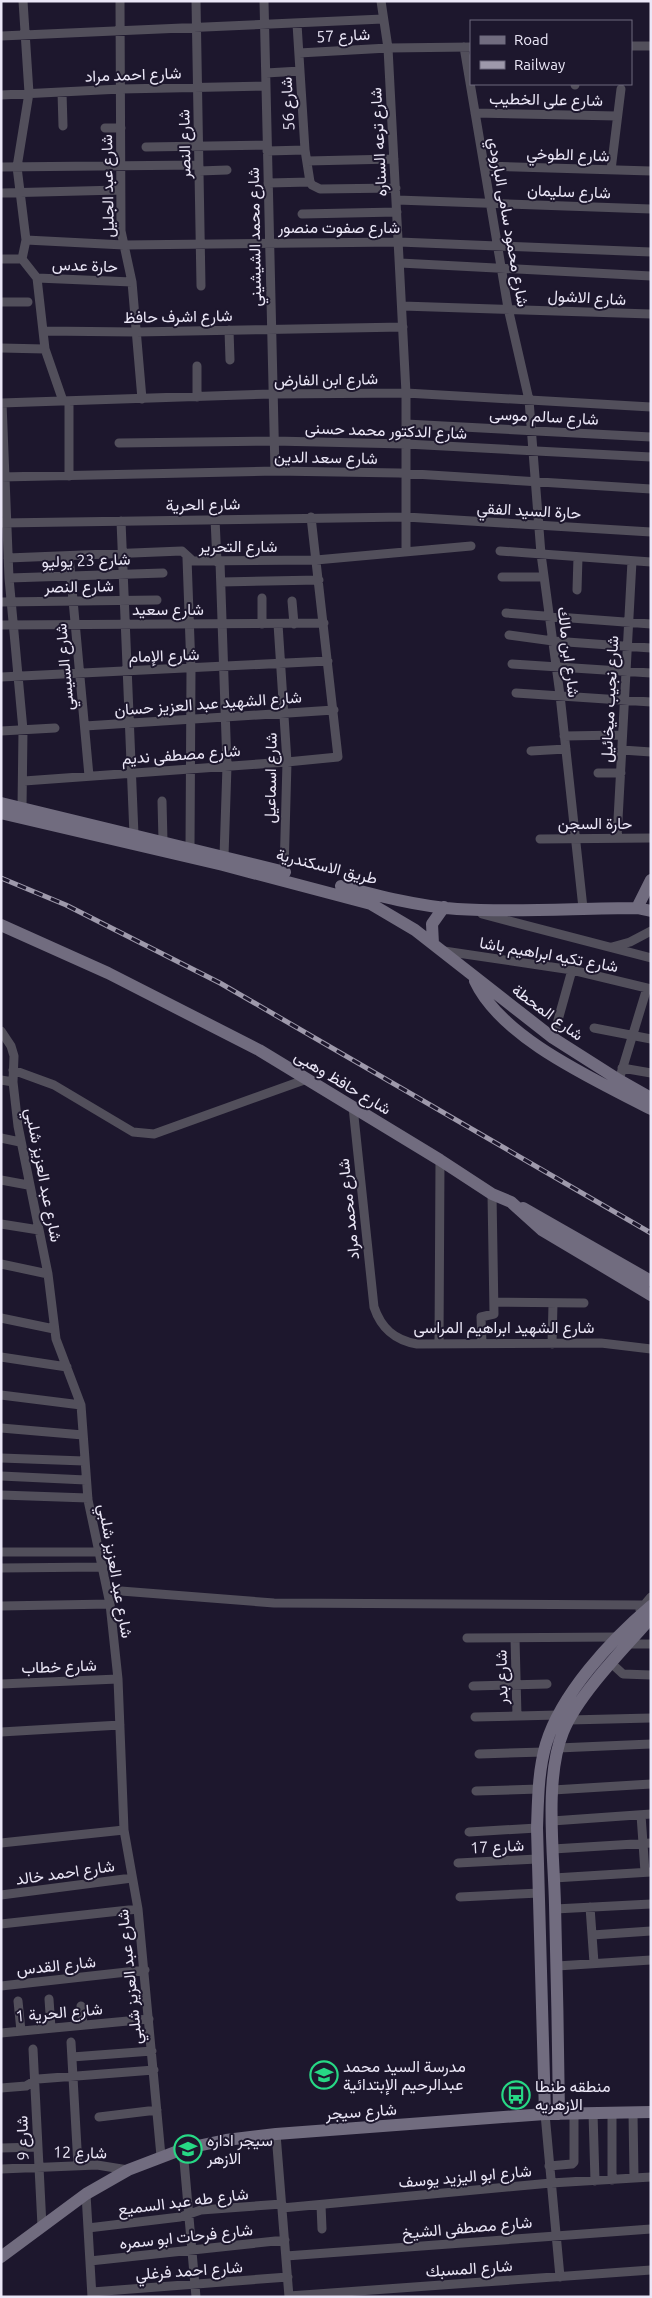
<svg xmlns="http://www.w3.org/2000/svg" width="652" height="2298" font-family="Ubuntu,Vazirmatn,sans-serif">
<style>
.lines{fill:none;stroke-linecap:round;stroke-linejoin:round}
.minor{stroke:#524f5b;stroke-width:9}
.secondary{stroke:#716c7f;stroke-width:12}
.rail-casing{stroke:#9e99ab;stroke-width:5}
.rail{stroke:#1d172d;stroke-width:3;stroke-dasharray:9;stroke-linecap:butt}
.labels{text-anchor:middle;stroke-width:4;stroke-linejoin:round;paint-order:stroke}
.street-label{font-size:16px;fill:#ebe7f7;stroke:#1d172d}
.poi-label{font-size:16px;fill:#ebe7f7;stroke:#1d172d;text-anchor:start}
</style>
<rect width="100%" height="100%" fill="#1d172d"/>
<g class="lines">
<path class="minor" d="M23,1l6,92 -12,74 9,73 -4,19 15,19 8,71 18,52
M120,1l1,230 11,51 10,117
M196,1l5,285
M264,1l11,470
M381,1l7,47 18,345v159
M297,24l8,126 5,32
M1,36l382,-17
M631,46h20
M464,47l44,261 21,92 12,154 19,141 23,213
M299,53l89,-5 83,-1
M266,73l34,-2
M575,85v-1
M62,92l1,34
M1,95l120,-6 145,-3
M475,113l142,3
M105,128h16
M146,147l121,-2
M267,151l38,-1
M307,161l87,-2
M484,166l167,5
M1,167l198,-2
M611,170l10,-81
M199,171l28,-1
M310,182l2,3 8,4 76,-1
M268,183l42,-1
M1,193l119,-3
M397,200l254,9
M302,214l95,-2
M26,240l98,5 275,-3 252,10
M1,259h21
M400,263l251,13
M37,278l95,4
M1,302h27
M402,306l249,8
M229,330l1,30
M44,331l92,1 267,-5
M1,348l44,1
M197,366v31
M69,401v75
M1,403l271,-9 134,-1 245,14
M2,403l7,175 14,152 -1,78
M406,424l245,13
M119,443l155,-2 132,3 245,13
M1,477l274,-6 124,2 252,16
M215,519l2,43
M121,521l13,314
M1,523l405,-6 245,15
M500,551l151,11
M69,556l20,220
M8,558l174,-7 11,10 123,-1 155,-14
M187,558l4,111 -1,179
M220,562l7,204 -3,90
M502,577h42
M9,578l154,-5
M221,582l98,-2
M577,590l1,-33
M262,598v26
M292,601l2,23
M1,602l156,-2
M506,613l145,11
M278,624l9,138 -3,110
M1,625l323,-2
M509,635l44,6 98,7
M512,664l139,9
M1,677l327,-16
M516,693l135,9
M85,726l249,-16
M1,731l54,-3
M564,736l58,-1
M622,750l29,2
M531,751l35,-2
M598,773h23
M24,781l263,-19 51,-5 -27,-240
M162,801l1,40
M617,838l15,-277
M540,839l111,-1
M482,914l169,44
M612,947l18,-5 21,-11
M444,951l128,19 79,19
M594,1028l57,11
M1,1031l10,15 3,10 -1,26 5,44 30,148 8,65 25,66 7,95 22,104 8,75 6,151 14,79 23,247
M553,1038l19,-68
M622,1068l29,5
M13,1070l41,15 79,47 21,2 153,-55
M1,1080l12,2
M619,1080l28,-92
M353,1107l21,200c7,21 20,33 43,37l184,-1 50,6
M1,1138l19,4
M1,1180l27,5
M1,1224l38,6
M1,1264l47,10
M494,1302l90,1
M1,1318l53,11
M482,1343l-1,-26 13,-3 -2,-120
M439,1344l1,-184
M552,1344l1,-40
M1,1357l66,10
M1,1395l80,10
M1,1428l82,7
M1,1458l83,3
M1,1476l85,4
M1,1495l87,3
M1,1552h99
M1,1568l102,-1
M108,1590l166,13 369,2
M1,1606l109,-2
M640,1610l11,-13
M467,1638l151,-1
M515,1638l2,78
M628,1644h23
M611,1663l12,11 28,1
M1,1684l117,-5
M473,1686l74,-2
M475,1717l83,-2
M569,1720l82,-2
M1,1732l119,-7
M558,1748l93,-4
M479,1754l65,-2
M553,1790l98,-6
M476,1791l63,-2
M641,1815l4,57
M552,1821l99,-7
M469,1832l68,-4
M1,1843l123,-13
M553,1849l98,-6
M458,1863l79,-4
M554,1878l97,-6
M1,1895l131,-17
M460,1897l79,-4
M590,1907l4,56
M555,1909l96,-5
M1,1924l137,-15
M592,1935l59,-4
M557,1966l94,-6
M1,1986l144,-16
M49,1999l2,29
M18,2001l3,30
M81,2006l2,19
M1,2033l148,-14
M71,2042l7,124
M33,2049l9,177
M72,2057l80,-6
M1,2088l25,-2 12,-7 116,-9
M593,2113l2,68
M633,2113l1,65
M545,2114l15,163
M99,2117l58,-7
M276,2134l13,163
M1,2148l37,-1
M183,2149l13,148
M549,2166l23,-2 2,-2v-48
M1,2169l96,-4 31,5
M612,2180v-67
M86,2194l6,103
M321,2205l1,24
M282,2208l269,-25 100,-6
M88,2228l92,-11 21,-7 81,-6
M286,2256l365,-27
M90,2261l195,-21
M92,2292l196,-15
M289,2296l362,-26"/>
<path class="secondary" d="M1,803l284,69
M1,813l222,52 148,39 44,26 138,108 66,42 32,18
M341,886c38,10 76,20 116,23 60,4 120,-1 180,-1l14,3
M637,908l14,-28
M1,925l107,48 151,77 181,110 52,34 19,8 31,28 109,65
M433,944l-1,-20 12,-17
M475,981c27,58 121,99 176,128
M523,1208l128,73
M545,2114l-8,-286c1,-28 1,-57 9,-84 15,-50 65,-104 105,-138
M559,2114c-1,-70 -2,-139 -4,-209 -1,-50 -11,-126 8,-173 14,-36 61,-84 88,-114
M1,2257l85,-63 42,-24 55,-21 43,-9 50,-6 269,-20 106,-2"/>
<g class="rail-casing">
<path id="rail" d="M1,878l65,27 154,78 431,250"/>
</g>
<use href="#rail" class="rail"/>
</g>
<defs>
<g id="school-ring" transform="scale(1.4375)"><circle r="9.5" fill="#1d172d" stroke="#27d885" stroke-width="1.5"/><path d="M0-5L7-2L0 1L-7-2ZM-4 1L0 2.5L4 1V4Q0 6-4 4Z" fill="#27d885"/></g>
<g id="bus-ring" transform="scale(1.4375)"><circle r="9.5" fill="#1d172d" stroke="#27d885" stroke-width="1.5"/><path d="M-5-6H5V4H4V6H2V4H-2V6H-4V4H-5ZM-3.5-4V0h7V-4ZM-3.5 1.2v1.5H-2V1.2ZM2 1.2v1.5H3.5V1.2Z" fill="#27d885"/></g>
</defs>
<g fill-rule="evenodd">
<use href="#school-ring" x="324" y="2075"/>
<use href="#bus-ring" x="516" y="2095"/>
<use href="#school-ring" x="188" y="2149"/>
</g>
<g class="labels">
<g class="street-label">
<text transform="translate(343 35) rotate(-3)" y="6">شارع 57</text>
<text transform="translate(133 74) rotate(-2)" y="6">شارع احمد مراد</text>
<text transform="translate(546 99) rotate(1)" y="6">شارع على الخطيب</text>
<text transform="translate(287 104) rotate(-93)" y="6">شارع 56</text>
<text transform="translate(378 142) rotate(-93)" y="6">شارع ترعه السناره</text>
<text transform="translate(184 144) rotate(-91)" y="6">شارع النصر</text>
<text transform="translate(568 154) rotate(2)" y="6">شارع الطوخي</text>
<text transform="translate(107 186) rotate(-91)" y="6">شارع عبد الجليل</text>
<text transform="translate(569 191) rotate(2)" y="6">شارع سليمان</text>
<text transform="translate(509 222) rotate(80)" y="6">شارع محمود سامى البارودي</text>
<text x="339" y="233">شارع صفوت منصور</text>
<text transform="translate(254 237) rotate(-91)" y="6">شارع محمد الشيشيني</text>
<text transform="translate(85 265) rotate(2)" y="6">حارة عدس</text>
<text transform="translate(587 297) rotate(3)" y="6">شارع الاشول</text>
<text transform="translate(178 316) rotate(-1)" y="6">شارع اشرف حافظ</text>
<text transform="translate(326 379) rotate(-1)" y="6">شارع ابن الفارض</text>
<text transform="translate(544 416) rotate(3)" y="6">شارع سالم موسى</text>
<text transform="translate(386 430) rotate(2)" y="6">شارع الدكتور محمد حسنى</text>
<text transform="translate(326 457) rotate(1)" y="6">شارع سعد الدين</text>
<text transform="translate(203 504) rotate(-1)" y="6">شارع الحرية</text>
<text transform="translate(529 510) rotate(3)" y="6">حارة السيد الفقي</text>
<text x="238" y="552">شارع التحرير</text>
<text transform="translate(86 560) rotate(-2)" y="6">شارع 23 يوليو</text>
<text transform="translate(79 586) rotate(-1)" y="6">شارع النصر</text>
<text x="168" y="615">شارع سعيد</text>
<text transform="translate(569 652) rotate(83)" y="6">شارع ابن مالك</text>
<text transform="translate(164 655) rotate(-2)" y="6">شارع الإمام</text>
<text transform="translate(64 667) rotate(-95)" y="6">شارع السيسي</text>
<text transform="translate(609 699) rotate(-87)" y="6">شارع نجيب ميخائيل</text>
<text transform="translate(208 703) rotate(-4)" y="6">شارع الشهيد عبد العزيز حسان</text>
<text transform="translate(181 754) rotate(-4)" y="6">شارع مصطفى نديم</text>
<text transform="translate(270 778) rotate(-89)" y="6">شارع اسماعيل</text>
<text x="595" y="829">حارة السجن</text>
<text transform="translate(327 866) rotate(14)" y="6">طريق الاسكندرية</text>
<text transform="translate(549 954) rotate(10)" y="6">شارع تكيه ابراهيم باشا</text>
<text transform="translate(548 1012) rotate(36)" y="6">شارع المحطة</text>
<text transform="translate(343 1082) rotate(31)" y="6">شارع حافظ وهبى</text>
<text transform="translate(44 1175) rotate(79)" y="6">شارع عبد العزيز شلبي</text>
<text transform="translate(348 1209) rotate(-96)" y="6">شارع محمد مراد</text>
<text x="504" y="1333">شارع الشهيد ابراهيم المراسى</text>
<text transform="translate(116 1571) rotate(80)" y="6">شارع عبد العزيز شلبي</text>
<text transform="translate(59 1666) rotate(-2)" y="6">شارع خطاب</text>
<text transform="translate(501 1677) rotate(-91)" y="6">شارع بدر</text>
<text transform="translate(497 1846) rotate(-3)" y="6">شارع 17</text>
<text transform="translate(65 1872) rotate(-8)" y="6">شارع احمد خالد</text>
<text transform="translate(56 1965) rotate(-6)" y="6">شارع القدس</text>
<text transform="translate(129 1977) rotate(-96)" y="6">شارع عبد العزيز شلبي</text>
<text transform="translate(59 2012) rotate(-5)" y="6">شارع الحرية 1</text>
<text transform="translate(361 2111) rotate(-4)" y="6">شارع سيجر</text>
<text transform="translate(22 2138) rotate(-92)" y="6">شارع 9</text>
<text transform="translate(80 2152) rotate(1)" y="6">شارع 12</text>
<text transform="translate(465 2176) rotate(-5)" y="6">شارع ابو اليزيد يوسف</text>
<text transform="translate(183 2201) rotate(-7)" y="6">شارع طه عبد السميع</text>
<text transform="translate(467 2227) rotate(-5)" y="6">شارع مصطفى الشيخ</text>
<text transform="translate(186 2236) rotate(-6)" y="6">شارع فرحات ابو سمره</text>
<text transform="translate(469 2268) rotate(-4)" y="6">شارع المسبك</text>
<text transform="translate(189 2270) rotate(-4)" y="6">شارع احمد فرغلي</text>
</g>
<g class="poi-label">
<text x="343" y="2072">مدرسة السيد محمد<tspan x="343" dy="18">عبدالرحيم الإبتدائية</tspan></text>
<text x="535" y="2092">منطقه طنطا<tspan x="535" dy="18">الازهريه</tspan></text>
<text x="207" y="2146">سيجر اداره<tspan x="207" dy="18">الازهر</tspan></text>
</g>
</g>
<rect width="652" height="2298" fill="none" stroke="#ebe7f7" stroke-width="5"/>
<rect x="470" y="20" width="162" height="65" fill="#1d172d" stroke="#6f6a7e"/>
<rect x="480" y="36" width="25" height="8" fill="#716c7f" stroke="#6f6a7e"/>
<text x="514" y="45" font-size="15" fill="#ebe7f7">Road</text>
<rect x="480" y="61" width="25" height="8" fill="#9e99ab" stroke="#6f6a7e"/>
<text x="514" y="70" font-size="15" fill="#ebe7f7">Railway</text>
</svg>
